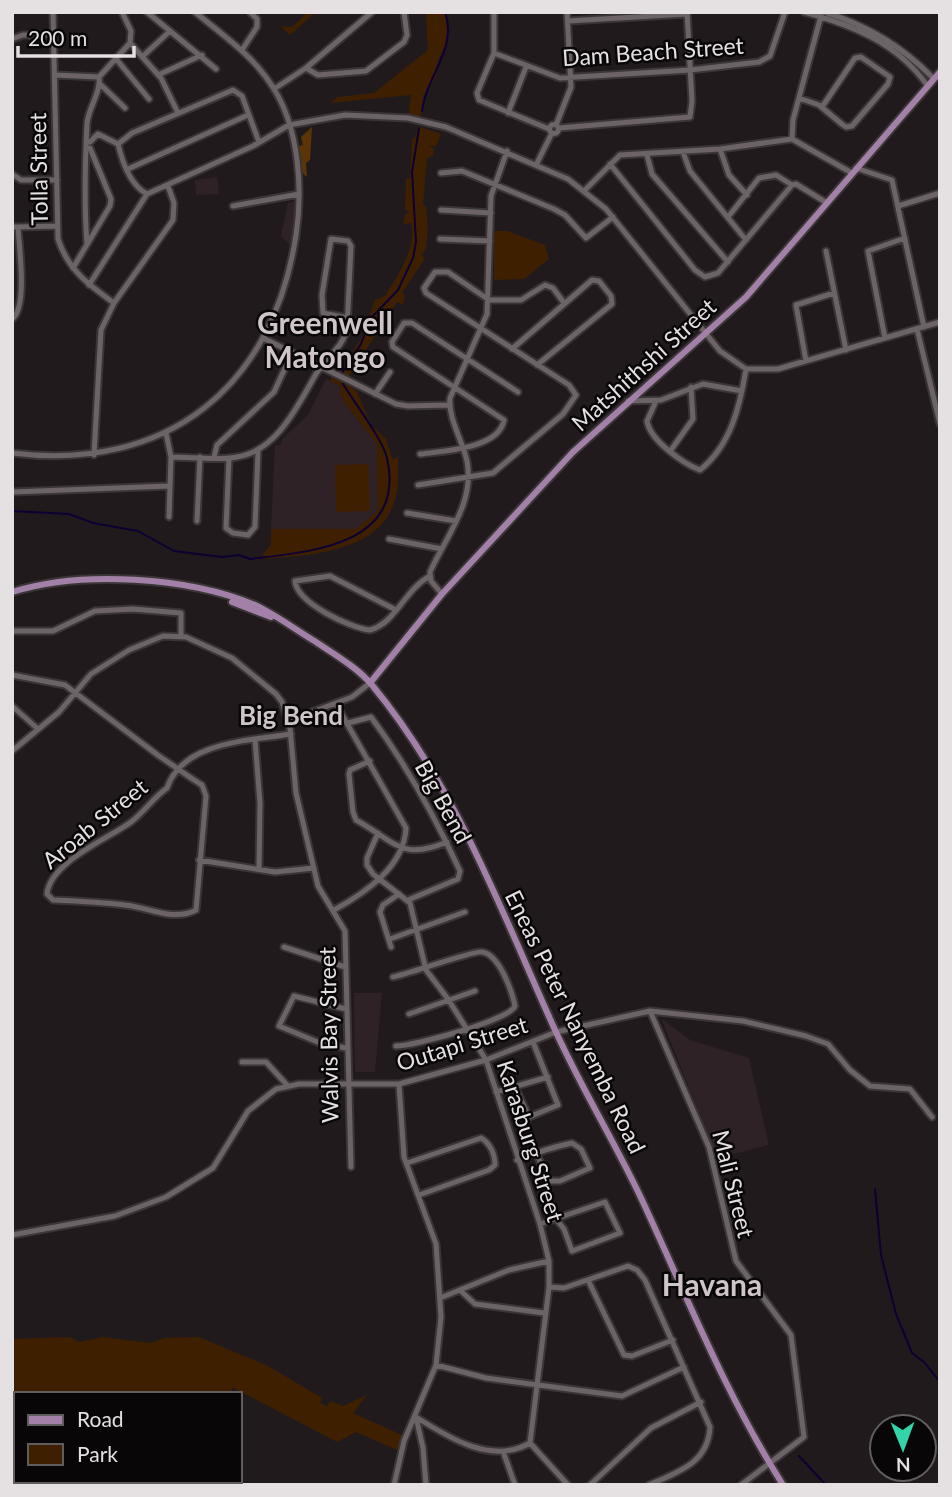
<svg xmlns="http://www.w3.org/2000/svg" width="952" height="1497" font-family="Lato,sans-serif">
<style>
.built{fill:#2f2227}
.green{fill:#3e2000}
.forest{fill:#5b3506}
.lines{fill:none;stroke-linecap:round;stroke-linejoin:round}
.stream{stroke:#0d0033;stroke-width:2}
.minor-casing{stroke:#3a3537;stroke-width:9}
.major-casing{stroke:#3a3537;stroke-width:10}
.minor{stroke:#6c6366;stroke-width:5}
.major{stroke:#a280a7;stroke-width:6}
.labels{text-anchor:middle;stroke-width:5;stroke-linejoin:round;paint-order:stroke}
.street-label{font-size:23px;fill:#e5e0e2;stroke:#080607}
.quarter-label{font-size:26px;font-weight:bold;fill:#cfc5c8;stroke:#080607}
.district-label{font-size:30px;font-weight:bold;fill:#cfc5c8;stroke:#080607}
</style>
<rect width="100%" height="100%" fill="#211a1c"/>
<path class="built" d="M217,177l2,17 -23,1 -1,-15z
M299,200l-5,49 -13,-13 7,-33z
M326,379l13,6 4,16 34,43 1,66 -21,19h-86l4,-84h6l1,-6 26,-24z
M354,993h28l-7,79h-20z
M661,1018l29,22 59,18 20,87 -52,13z"/>
<path class="green" d="M308,12h8l-26,23 -10,-9 12,1z
M426,12h19l4,25 -11,24 -2,15 -12,19 -4,26 -12,-3 3,-23 -81,8 7,-6 37,-4 54,-43z
M418,126l23,8 -5,12h-8l5,2 1,7 -7,3 -4,47 3,1 2,22 -2,20 -5,8 4,2 -23,35 3,2 -2,10 -6,-3 -48,74 -9,-4 22,-35 13,-37 10,-4c10,-17 33,-47 26,-73l-8,1 2,-10 5,-1 -5,-4 1,-30 4,-1 2,-39 3,-1z
M494,231h13l38,14 4,14 -25,20 -30,1z
M332,377l24,13 15,35 15,14 6,20 6,-1c0,13 1,26 -2,38 -13,57 -86,59 -132,63l-1,-5 8,-9v-16h85l22,-19 -1,-66 -34,-43 -4,-16 -9,-4z
M368,464l2,47 -34,1 -1,-47z
M70,1337l9,5 24,-5 47,6 15,-5 34,-1 69,29 54,32 -2,5 7,3 3,-5 13,5 24,-11 -14,18 51,23 -7,14 -41,-18 -19,10 -105,-55v7h-216v87h215v4h-219v-146z"/>
<path class="forest" d="M312,127l-2,33 -4,3 1,14 -6,-5 -3,-26 5,-1 -2,-8z"/>
<g class="lines">
<path class="stream" d="M422,111c4,-35 36,-62 23,-99
M342,373l19,-29 10,-26 27,-28 15,-32 3,-16 -4,-70 7,-44
M12,511l57,3 24,9 45,8 36,20 48,6 17,-2 11,4c59,-7 157,-13 137,-101 -4,-18 -33,-56 -44,-74
M875,1189l6,66 15,59 16,39 12,9 16,20
M799,1456l27,29"/>
<g class="minor-casing">
<path id="minor" d="M53,12l5,227c10,31 31,46 56,64
M147,12l69,57
M494,12v41l-17,40 2,7 70,29
M804,12c48,13 93,31 123,73
M824,12c43,13 78,34 109,66
M568,21l119,-7
M12,39l11,-4h31
M130,43l31,35 17,35
M242,50l15,-23v-8l-7,-7
M494,53l66,25 130,-8 69,-8 11,-6 15,-44
M143,56l27,-25
M117,60l32,39
M306,68l12,7 48,-4 38,-29 3,-7 -3,-23
M55,75l44,2
M158,75l44,-20
M100,84l25,24
M274,89l32,-21 66,-56
M799,98l20,7 24,20 3,2 6,-1 36,-42 2,-7 -29,-20 -6,1 -33,49
M508,113l18,-46
M549.5 129a4.5 4.5 0 1 1 9 0a4.5 4.5 0 1 1-9 0Z
M556,125l15,-38 -4,-75
M559,128l131,-11 2,-16 -5,-89
M792,139l1,-19 29,-108
M90,142l8,-8 20,10
M720,149l9,26 18,20
M683,152l7,19 56,69
M647,155l5,19 76,88
M537,163l15,-30
M610,164l85,106 10,7 13,-4 74,-88 4,-1 31,19
M856,168l36,12 32,147
M128,169l120,-54
M441,173l21,-2 92,38 11,6 21,23 27,-21
M12,174l9,6h36
M585,190l35,-35 100,-6 72,-10 60,34
M147,194c-17,-9 -25,-33 -29,-50l14,-11 101,-43 9,6 17,46
M233,206l66,-12
M898,206l42,-13
M441,210l50,3
M728,217l31,-39 17,-3 16,10
M12,227h6c1,19 10,81 -6,92
M18,227l39,-1
M440,239l50,2
M87,244c-3,-39 -2,-81 0,-120 1,-16 14,-31 12,-47l31,-34 1,-12 -9,-19
M826,251l20,99
M73,268l37,-62 1,-7 -21,-51
M89,285l58,-91 106,-48 36,-21 56,-10 63,3 38,9 122,52 38,30 114,142 26,18h32l162,-47
M917,329l23,95
M885,338l-17,-87 37,-13
M265,339l131,65 12,2 41,-1
M512,349l80,-69 7,1 12,15 1,8 -75,61
M806,361l-10,-56 38,-12
M375,394l15,-22
M628,401l33,-1 42,-16 39,7
M656,401l-9,20c3,19 35,42 53,49 31,-25 40,-64 46,-101
M166,433l5,24 -2,60
M671,450l22,-31 -2,-32
M12,453c155,19 261,-65 284,-218 7,-45 3,-106 -22,-146 -19,-32 -50,-53 -79,-77
M420,454c23,-3 79,-5 84,-34l-111,-73 -1,-5 12,-19h8l106,69
M94,455l7,-125 13,-27 59,-83 1,-17 -6,-17
M171,457c21,0 45,4 66,0 40,-6 61,-52 79,-83 10,-16 27,-27 31,-45l4,-83 -3,-5 -17,-2 -9,56 1,18 25,5
M214,457l3,-12 57,-53 18,-39
M229,458l-3,70 7,5 15,2 7,-8 3,-76
M418,485l75,-12 70,-59 13,-19 -7,-10 -143,-92 -2,-5 11,-16h13l41,28h32l24,-15 8,3 11,15
M12,492l157,-6
M407,513l49,8
M197,521l3,-64
M389,539l53,10
M442,594l-11,-13 -1,-9c16,-36 45,-69 37,-111 -4,-19 -19,-43 -17,-63l37,-84 4,-118 16,-45
M396,610l-66,-34 -35,5c2,22 55,47 75,49 26,-7 35,-41 60,-54
M12,631h41l42,-20 38,-2 48,4v23
M12,675l53,10 94,71c14,9 28,20 43,29l4,11 -10,114c-23,12 -48,-3 -71,-5 -24,-3 -48,-4 -72,-5l-6,-6c3,-32 61,-55 84,-72 13,-10 22,-24 36,-34 16,-47 82,-47 124,-54
M12,706l26,23
M288,721l64,-24 18,-14
M348,723l23,-6c35,47 64,100 89,154l-2,8 -50,21
M255,740l5,63 -1,66
M12,751l47,-39 32,-38 38,-24 34,-14 23,1 46,21 44,36 6,8 8,26 6,65 22,93 27,45 6,236
M370,761l-20,9 -1,4 4,38 3,8c40,22 45,41 91,22
M378,833l-11,25v7l6,9 37,29 16,67 22,29 38,61 54,164 9,37v26l-19,156 38,42
M199,860l76,12 39,-4
M334,910c31,-17 70,-43 72,-82l-70,-124
M390,939l75,-27
M284,947l61,20
M391,947l-11,-35 3,-7 16,-11
M393,977c15,-3 82,-27 89,-25 17,2 30,39 33,54 -5,14 -101,40 -119,40
M346,1009l-52,-13 -15,30 41,17 26,5
M650,1011l59,136 27,114 55,74 13,102 -63,48
M409,1014l66,-23
M242,1062h24l21,23
M515,1087l14,30 29,-12 -25,-63
M496,1092l52,-15
M517,1160c18,-7 36,-13 55,-17l9,6 9,19 -30,13h-11l-13,-28
M407,1163l74,-25c9,5 14,16 14,27l-6,5 -70,25
M540,1224l65,-22 15,31 -48,18 -8,-22 -8,-10
M12,1235l103,-19 51,-19 47,-29 35,-57 28,-22 23,-5h100l87,-24 70,-28 94,-21 93,10 63,15 22,8 22,26 20,16 40,3 22,28
M588,1280l36,75 8,1 41,-16
M549,1287l15,1 64,-22 9,4 8,10 65,147c-2,37 -33,45 -61,58
M462,1292l13,12 69,9
M440,1298l69,-28 40,-9
M436,1365l50,13 136,18 62,-29
M416,1417c33,21 76,48 114,26
M416,1417l7,31 3,37
M504,1454l11,31
M394,1485l10,-44 32,-76 5,-48 -5,-73 -32,-87 -5,-73
M590,1485l61,-57 50,-26"/>
</g>
<g class="major-casing">
<path id="major" d="M12,592c70,-22 176,-15 243,13 21,10 41,25 61,37 18,12 42,26 56,43 82,99 127,220 179,336 27,62 63,119 91,179 45,97 84,195 141,285
M232,602l39,15
M370,683l72,-89 131,-142 173,-155 194,-225"/>
</g>
<use href="#minor" class="minor"/>
<use href="#major" class="major"/>
</g>
<g class="labels">
<g class="street-label">
<text transform="translate(653 52) rotate(-4)" y="8">Dam Beach Street</text>
<text transform="translate(39 169) rotate(-91)" y="8">Tolla Street</text>
<text transform="translate(644 365) rotate(-42)" y="8">Matshithshi Street</text>
<text transform="translate(443 802) rotate(61)" y="8">Big Bend</text>
<text transform="translate(95 824) rotate(-39)" y="8">Aroab Street</text>
<text transform="translate(575 1022) rotate(64)" y="8">Eneas Peter Nanyemba Road</text>
<text transform="translate(329 1035) rotate(-91)" y="8">Walvis Bay Street</text>
<text transform="translate(462 1044) rotate(-17)" y="8">Outapi Street</text>
<text transform="translate(530 1141) rotate(72)" y="8">Karasburg Street</text>
<text transform="translate(733 1184) rotate(76)" y="8">Mali Street</text>
</g>
<g class="quarter-label">
<text x="291" y="725">Big Bend</text>
</g>
<g class="district-label">
<text x="325" y="334">Greenwell<tspan x="325" dy="34">Matongo</tspan></text>
<text x="712" y="1296">Havana</text>
</g>
</g>
<rect width="952" height="1497" fill="none" stroke="#e5e0e2" stroke-width="28"/>
<rect x="14" y="1392" width="228" height="91" fill="#080607" stroke="#605d5f" stroke-width="2"/>
<rect x="28" y="1415" width="35" height="10" fill="#a280a7" stroke="#605d5f" stroke-width="2"/>
<text x="77" y="1427" font-size="21" fill="#e5e0e2">Road</text>
<rect x="28" y="1444" width="35" height="21" fill="#3e2000" stroke="#605d5f" stroke-width="2"/>
<text x="77" y="1462" font-size="21" fill="#e5e0e2">Park</text>
<g transform="translate(903 1448) rotate(179)"><circle r="33" fill="#080607" stroke="#605d5f" stroke-width="2"/>
<path d="M0-5L12 26L0 18L-12 26Z" fill="#34d4a8"/>
<text y="-10" font-size="19" font-weight="bold" text-anchor="middle" fill="#e5e0e2">N</text>
</g>
<path d="M18 46v10h116v-10" fill="none" stroke="#e5e0e2" stroke-width="3.5"/>
<text x="28" y="46" font-size="21" fill="#e5e0e2" stroke="#080607" stroke-width="5" paint-order="stroke">200 m</text>
</svg>
